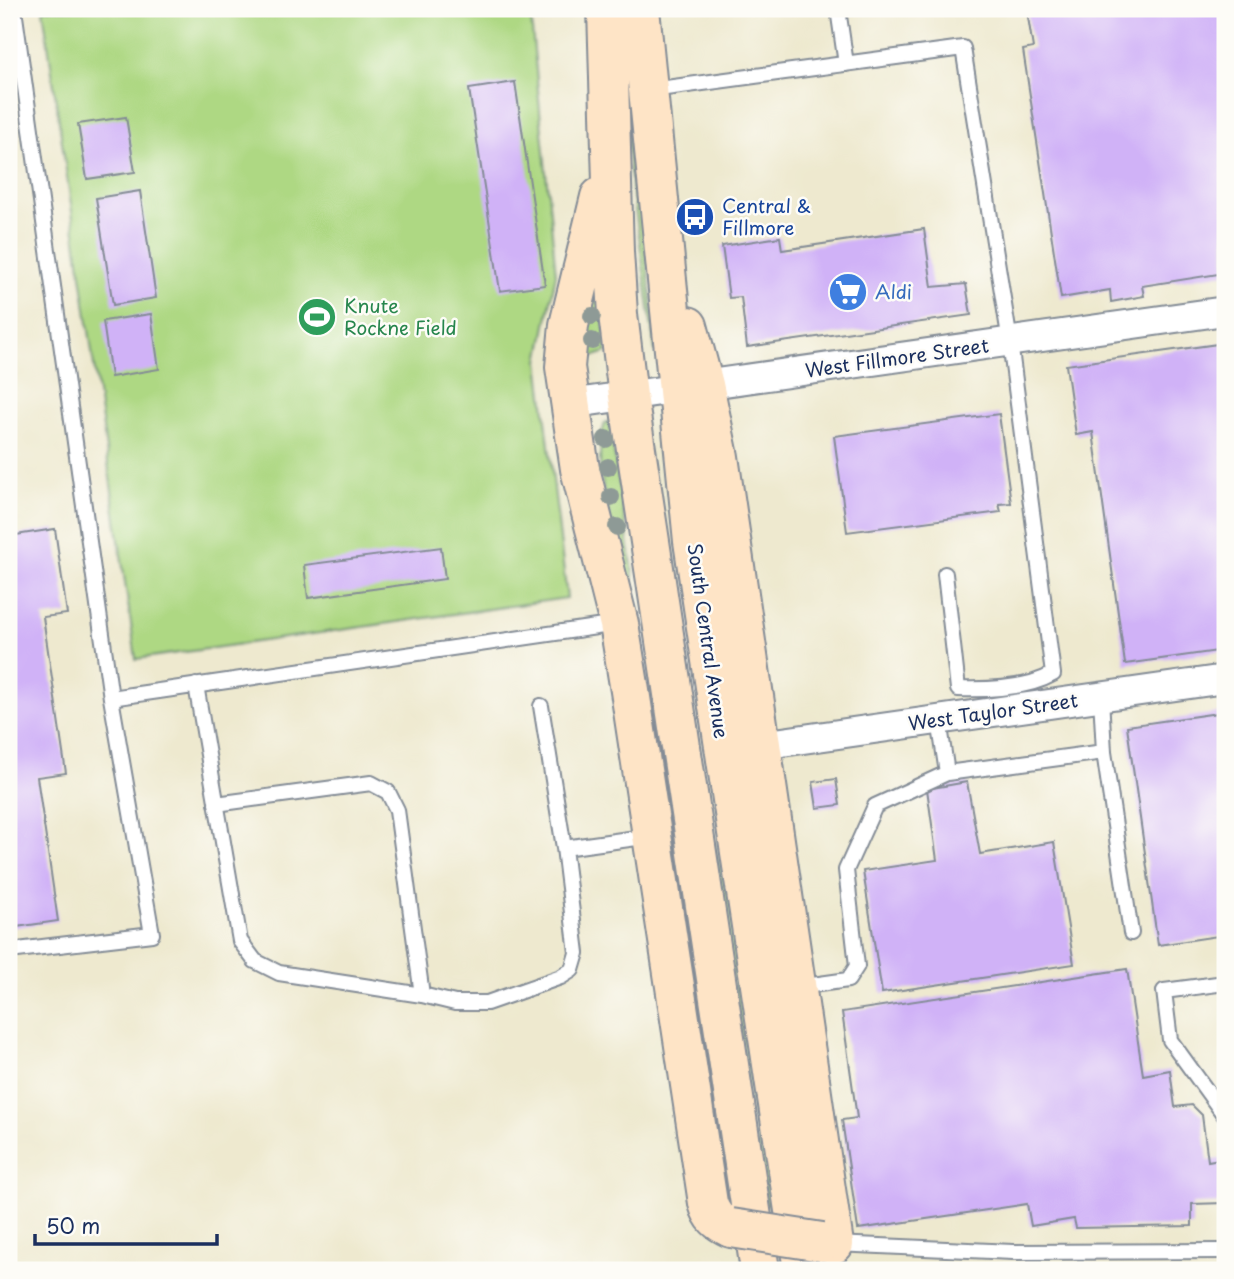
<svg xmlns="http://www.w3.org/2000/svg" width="1234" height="1279" font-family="'Playpen Sans',sans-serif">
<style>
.green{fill:#aed883;stroke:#648470;stroke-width:2}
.building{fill:#d0b2f7}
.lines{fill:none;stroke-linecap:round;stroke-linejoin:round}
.lane-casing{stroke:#848c96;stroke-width:18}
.street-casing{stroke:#848c96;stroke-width:32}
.secondary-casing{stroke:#848c96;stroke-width:42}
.lane{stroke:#fff;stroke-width:14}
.street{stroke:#fff;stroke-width:28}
.secondary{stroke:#fee4c6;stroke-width:38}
.secondary-bridge-casing{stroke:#848c96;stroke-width:42;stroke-linecap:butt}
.secondary-bridge{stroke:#fee4c6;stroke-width:38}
.tree{fill:#8e9a96}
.labels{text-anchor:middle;stroke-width:5;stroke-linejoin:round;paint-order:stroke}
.transit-label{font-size:19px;fill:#164399;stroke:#fdfcf7;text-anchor:start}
.shop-label{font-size:19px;fill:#366cbe;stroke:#fdfcf7;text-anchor:start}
.leisure-label{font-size:19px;fill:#27864d;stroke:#fdfcf7;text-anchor:start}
.street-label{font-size:19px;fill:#1b2f5e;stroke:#fdfcf7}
</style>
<rect width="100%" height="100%" fill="#fdfcf7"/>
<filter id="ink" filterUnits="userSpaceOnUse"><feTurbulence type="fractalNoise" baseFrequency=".0143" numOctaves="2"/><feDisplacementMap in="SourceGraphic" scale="14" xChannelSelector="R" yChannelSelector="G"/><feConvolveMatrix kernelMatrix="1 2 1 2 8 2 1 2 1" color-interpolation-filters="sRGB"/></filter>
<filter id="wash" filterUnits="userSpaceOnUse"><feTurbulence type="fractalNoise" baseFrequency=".00686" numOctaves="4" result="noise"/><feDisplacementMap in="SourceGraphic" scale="28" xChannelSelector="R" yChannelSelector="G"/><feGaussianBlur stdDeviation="1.57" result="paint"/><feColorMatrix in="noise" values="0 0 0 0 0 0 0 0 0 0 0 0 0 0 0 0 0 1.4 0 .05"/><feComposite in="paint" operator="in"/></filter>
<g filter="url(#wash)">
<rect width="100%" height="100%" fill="#eee9cf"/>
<path class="green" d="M43,9h487l26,265 -17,87 28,237 -431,61z
M625,58l32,292 -2,1 -26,-185z
M596,254l11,98 -29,9z
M609,421l24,152v9l-5,1c-12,-47 -39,-113 -23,-160z
M713,836l16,62 48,306 -11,1z"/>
<g id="blocks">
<path class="building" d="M1040,9h185v264l-83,13 2,10 -33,6 -1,-12 -49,8 -38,-248 10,-2 -6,-37z
M515,82l30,203 -45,6 -31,-202z
M126,117l9,55 -48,7 -9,-55z
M140,191l16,107 -43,7 -17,-107z
M924,229l8,58 34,-3 5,31 -224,32 -6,-50 -12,1 -7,-52 58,-9 2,13z
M151,314l8,55 -48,8 -8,-56z
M1225,343v307l-100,14 -32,-232 -17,3 -10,-70z
M999,414l12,89 -12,1 2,8 -154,20 -13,-96z
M55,529l12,85 -24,3 23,156 -29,4 21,144 -49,7v-392z
M441,547l4,32 -137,19 -4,-33z
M1225,712v223l-67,10 -31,-219z
M836,779l4,26 -23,3 -4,-26z
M967,782l13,72 74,-12 20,122 -192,29 -19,-122 74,-11 -10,-71z
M1127,969l16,106 27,-5 5,37 17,-2 10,10 6,46 17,-3v45l-33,1v22l-116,2 -2,-9 -43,7 -4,-22 -169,25 -16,-109 15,-2 -15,-106z"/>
</g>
</g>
<g filter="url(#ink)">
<use href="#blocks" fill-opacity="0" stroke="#848c96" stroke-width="2"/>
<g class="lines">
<g class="lane-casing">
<path id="lane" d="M838,9l8,55
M651,90l312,-42 47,294 43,332c-26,15 -65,16 -95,15l-13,-115
M196,685l44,256 15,20 24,12 143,22 33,8h32l74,-26 11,-7 5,-17 -13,-105 -23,-142
M1101,697l3,55
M111,698l506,-74
M939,720l8,53 157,-21 27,181
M216,804l155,-21 17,9 9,18 25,185
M564,848l87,-12
M9,951l143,-17 -41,-236 -97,-689
M1225,983l-61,8 6,49 55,76
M798,987l50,-7 9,-14 -11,-96 29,-64 72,-33
M835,1244l178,8 212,-1"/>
</g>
<g class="street-casing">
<path id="street" d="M569,404l656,-93
M761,745l464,-66"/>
</g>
<g class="secondary-casing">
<path id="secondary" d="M607,9l7,243 4,62 10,82 132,874
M640,9l53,532 110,729
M600,197l-31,128 -4,42 15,102 39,155 11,67 78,512c4,14 10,19 23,25
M688,326l16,59 15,72 115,787 -12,-2"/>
</g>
<use href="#lane" class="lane"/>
<use href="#street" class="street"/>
<use href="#secondary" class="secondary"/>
<g class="secondary-bridge-casing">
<path id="secondary-bridge" d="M731,1228l91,14"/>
</g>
<use href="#secondary-bridge" class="secondary-bridge"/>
</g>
<g class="tree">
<circle cx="592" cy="316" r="9"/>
<circle cx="592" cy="341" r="9"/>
<circle cx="606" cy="439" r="9"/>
<circle cx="608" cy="467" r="9"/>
<circle cx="611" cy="497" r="9"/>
<circle cx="617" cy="527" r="9"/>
</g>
</g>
<defs>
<g id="bus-disc" transform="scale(2.0125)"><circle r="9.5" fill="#1a4fb4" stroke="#fdfcf7"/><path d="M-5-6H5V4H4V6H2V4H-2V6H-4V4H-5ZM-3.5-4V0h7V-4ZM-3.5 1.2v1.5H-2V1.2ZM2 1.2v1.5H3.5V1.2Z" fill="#fff"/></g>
<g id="supermarket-disc" transform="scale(2.0125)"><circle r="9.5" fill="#3f7fe0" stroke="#fdfcf7"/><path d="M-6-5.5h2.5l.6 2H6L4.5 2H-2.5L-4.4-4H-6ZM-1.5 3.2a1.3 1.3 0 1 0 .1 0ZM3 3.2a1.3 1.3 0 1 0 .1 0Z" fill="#fff"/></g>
<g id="stadium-disc" transform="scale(2.0125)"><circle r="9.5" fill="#2e9e5b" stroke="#fdfcf7"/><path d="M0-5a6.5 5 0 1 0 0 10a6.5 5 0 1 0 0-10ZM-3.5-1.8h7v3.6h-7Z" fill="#fff"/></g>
</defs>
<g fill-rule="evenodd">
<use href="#bus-disc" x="695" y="217"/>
<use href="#supermarket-disc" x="848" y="292"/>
<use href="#stadium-disc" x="317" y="317"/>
</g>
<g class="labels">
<g class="transit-label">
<text x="722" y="213">Central &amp;<tspan x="722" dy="22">Fillmore</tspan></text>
</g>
<g class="shop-label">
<text x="875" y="299">Aldi</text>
</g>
<g class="leisure-label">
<text x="344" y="313">Knute<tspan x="344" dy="22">Rockne Field</tspan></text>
</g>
<g class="street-label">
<text transform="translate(897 358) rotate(-8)" y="7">West Fillmore Street</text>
<text transform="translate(708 641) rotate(82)" y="7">South Central Avenue</text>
<text transform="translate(993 712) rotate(-8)" y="7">West Taylor Street</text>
</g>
</g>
<rect width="1234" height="1279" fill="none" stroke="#fdfcf7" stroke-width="35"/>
<path d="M35 1234v10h182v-10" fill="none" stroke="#1b2f5e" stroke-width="3.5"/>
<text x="46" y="1234" font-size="21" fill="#1b2f5e" stroke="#fdfcf7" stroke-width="5" paint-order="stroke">50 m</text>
</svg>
